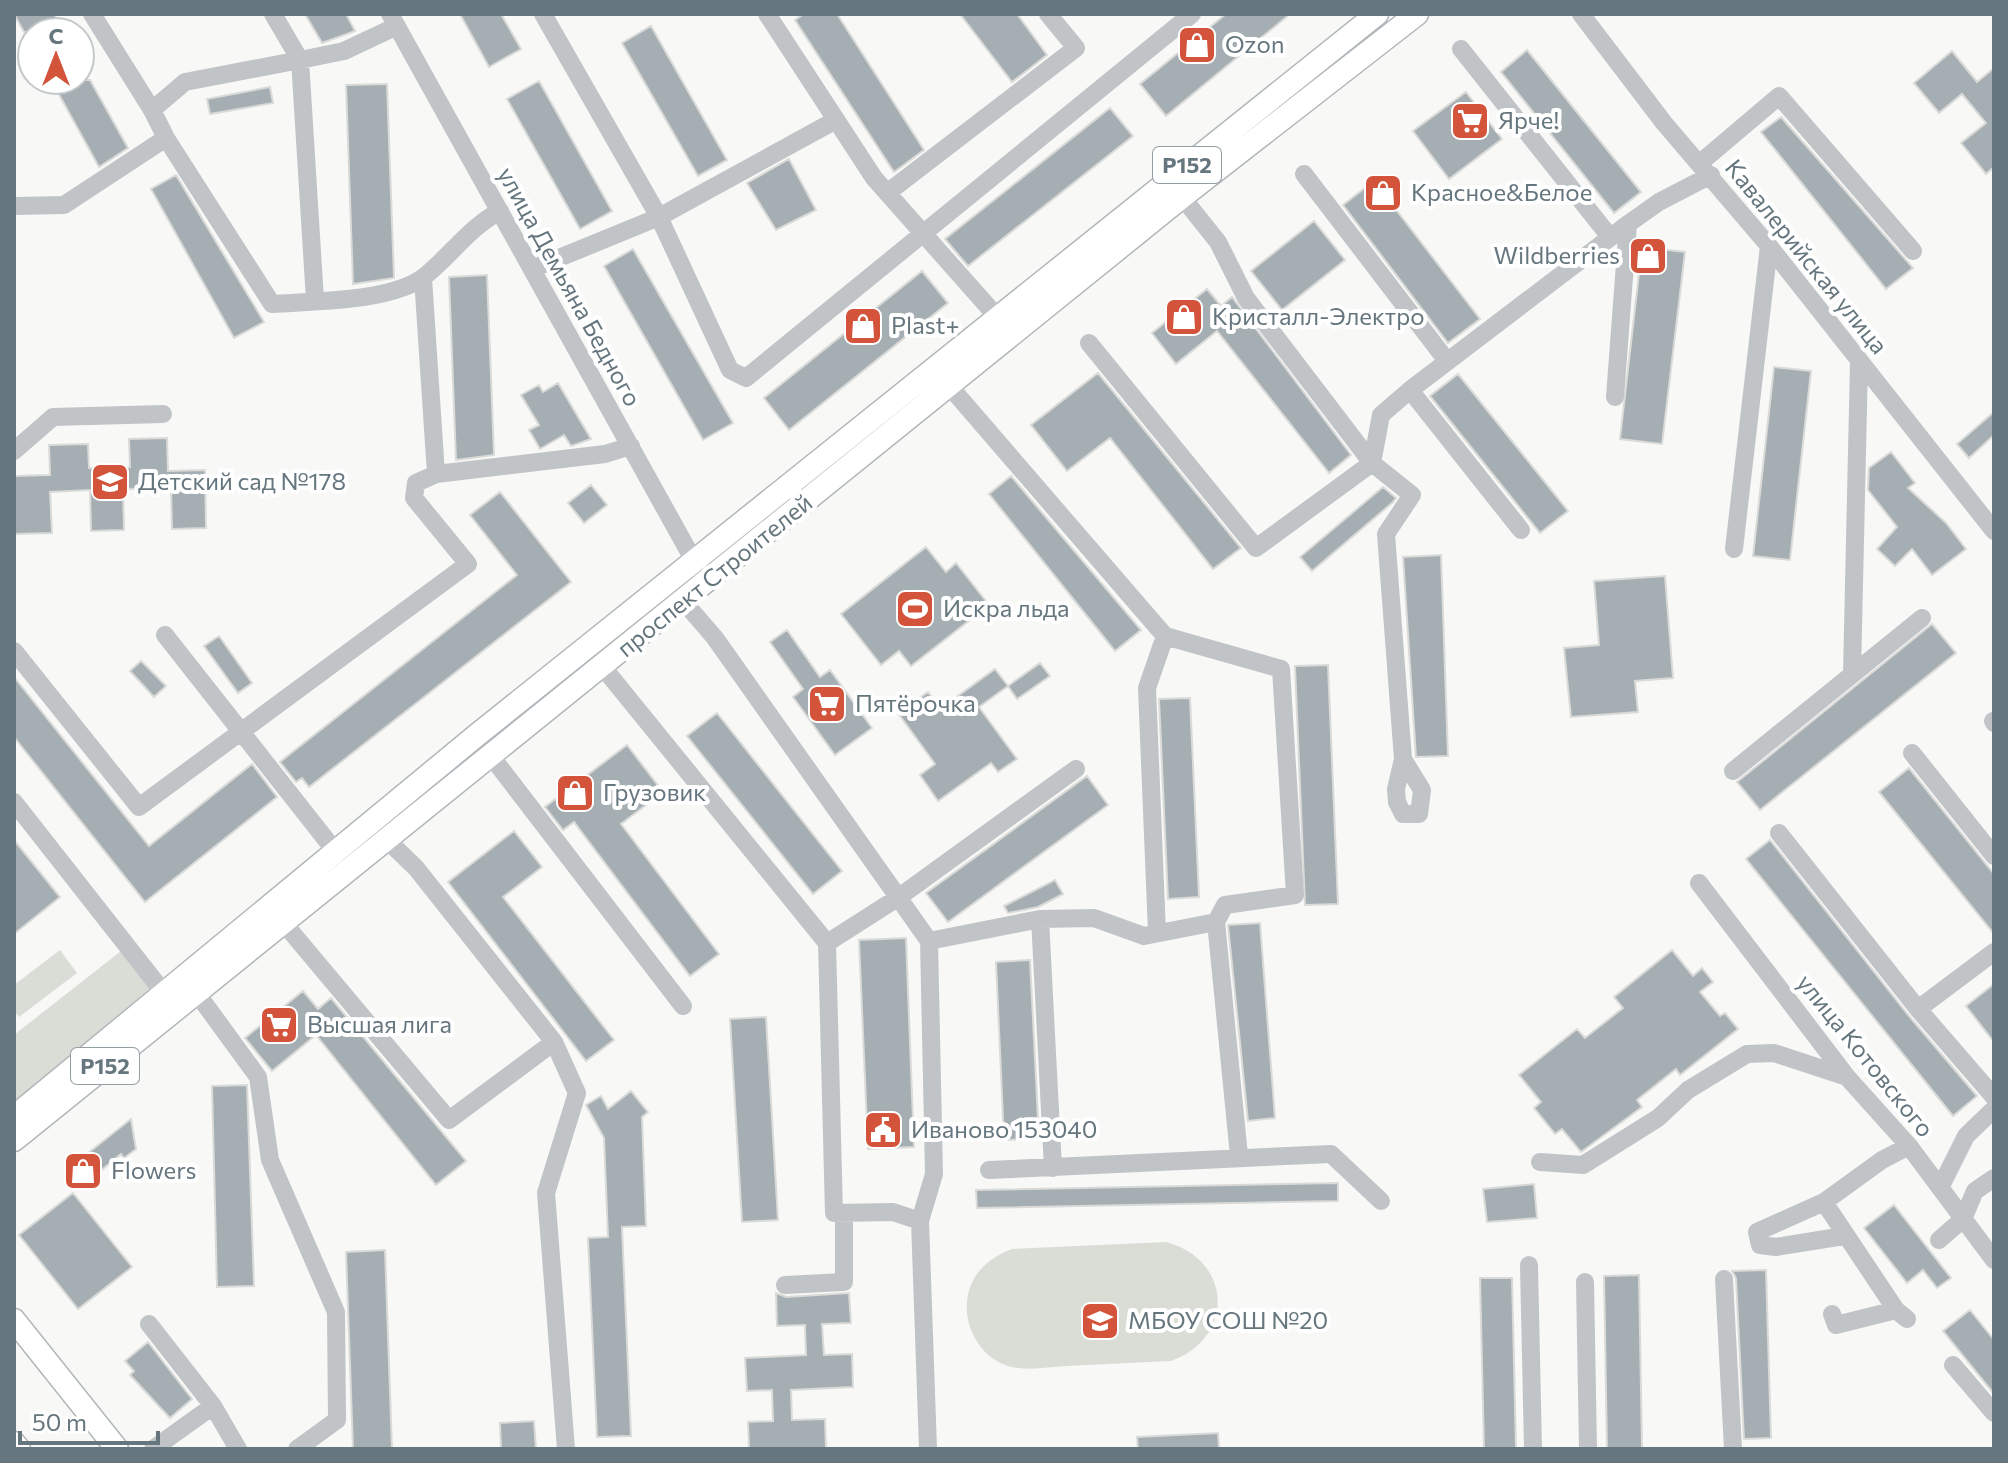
<svg xmlns="http://www.w3.org/2000/svg" width="2008" height="1463" font-family="Commissioner,sans-serif">
<style>
.green{fill:#d9ddd6}
.building{fill:#a5aeb2;stroke:#dadad8;stroke-width:2}
.lines{fill:none;stroke-linecap:round;stroke-linejoin:round}
.major-casing{stroke:#b1b7ba;stroke-width:25}
.minor{stroke:#c0c4c7;stroke-width:18}
.major{stroke:#fff;stroke-width:22}
.labels{text-anchor:middle;stroke-width:8;stroke-linejoin:round;paint-order:stroke}
.shield{fill:#fff;stroke:#949fa5;stroke-width:2}
.shield-label{font-size:22px;font-weight:bold;fill:#66767e}
.poi-label{font-size:24px;fill:#66767e;stroke:#fff;text-anchor:start}
.street-label{font-size:24px;fill:#66767e;stroke:#fff}
</style>
<rect width="100%" height="100%" fill="#f8f8f6"/>
<path class="green" d="M60,950l17,23 -58,44 -5,-6v-26z
M121,951l33,41 -140,110v-67z
M1166,1242c66,17 70,96 5,119 -35,2 -69,3 -104,5 -16,1 -34,4 -49,2 -32,-3 -54,-36 -51,-66 2,-27 21,-44 45,-53z"/>
<path class="building" d="M14,14h40l10,18h-40z
M305,14h41l9,17 -33,12z
M460,14h41l20,35 -32,18z
M804,14h33l87,136 -30,22 -99,-152z
M960,14h57l30,41 -35,27z
M1226,14h64l-124,102 -26,-32z
M651,26l76,134 -29,16 -76,-133z
M1527,50l114,142 -27,21 -113,-141z
M1952,51l25,31 17,-14v99l-8,7 -25,-31 25,-20 -24,-29 -23,19 -25,-30z
M51,80h39l38,68 -29,19z
M539,81l73,130 -32,18 -73,-130z
M387,84l7,194 -41,6 -7,-199z
M270,87l3,16 -63,11 -3,-15z
M1466,92l36,47 -53,40 -36,-48z
M1110,108l23,28 -165,130 -23,-27z
M1781,117l132,151 -27,21 -125,-157z
M789,159l27,51 -40,20 -29,-47z
M176,175l88,147 -30,16 -83,-149z
M1374,181l106,138 -32,24 -105,-138z
M1314,221l31,39 -63,50 -31,-39z
M1642,247l43,5 -23,192 -42,-5z
M633,249l100,174 -30,17 -99,-174z
M922,271l26,32 -159,127 -25,-32z
M487,275l7,180 -38,5 -7,-183z
M1207,289l14,17 11,-9 119,158 -22,18 -112,-142 -41,33 -24,-31z
M1774,367l37,4 -21,189 -37,-4z
M1098,373l143,175 -28,21 -103,-131 -43,33 -36,-46z
M1458,374l110,137 -28,22 -110,-137z
M558,383l33,56 -20,7 -7,-11 -24,14 -11,-19 10,-5 -18,-30 18,-10 4,7z
M1994,412v23l-25,23 -12,-14z
M167,438l1,33 37,-1 1,58 -34,1 -1,-41 -48,1 1,41 -33,1 -1,-41 -40,2 2,41 -38,1v-58l36,-1 -1,-30 39,-1 1,24 41,-1 -1,-28z
M1891,452l24,31 -7,5 38,35 20,26 -34,26 -20,-26 -17,17 -18,-17 20,-22 -29,-37 1,-22z
M1011,476l130,154 -26,21 -126,-157z
M591,485l16,20 -23,18 -16,-20z
M1383,487l13,11 -4,5 -80,68 -12,-14z
M500,492l71,90 -262,205 -7,-9 -6,4 -16,-20 237,-187 -47,-60z
M926,547l20,25 10,-9 33,42 -78,61 -12,-15 -18,14 -40,-51z
M1441,555l7,201 -32,1 -13,-200z
M1665,576l8,102 -38,3 3,31 -67,5 -7,-69 35,-3 -5,-64z
M1932,624l24,29 -196,157 -23,-28z
M787,630l33,47 10,-7 42,58 -37,27 -42,-58 10,-8 -33,-47z
M219,636l33,47 -14,10 -34,-47z
M141,661l25,25 -12,11 -24,-26z
M1040,663l10,13 -33,23 -9,-13z
M1328,665l10,239 -33,1 -10,-239z
M995,669l13,17 -29,21 38,52 -19,13 -7,-9 -53,38 -18,-26 15,-11 -37,-51 30,-21 12,17z
M14,677l135,169 103,-82 25,33 -132,105 -131,-165z
M1190,698l9,199 -31,2 -9,-200z
M717,713l125,158 -29,23 -126,-158z
M627,745l36,47 -42,32 98,130 -29,22 -116,-154 -11,8 -18,-23z
M1909,768l85,106v60l-115,-142z
M1087,776l21,29 -160,117 -22,-29z
M514,831l28,36 -39,30 111,143 -28,21 -138,-179z
M14,840l46,57 -46,37z
M1770,840l139,176 68,80 -24,20 -207,-257z
M1055,880l8,14 -25,13 -30,6 -4,-7z
M1260,923l15,195 -27,3 -20,-196z
M906,938l8,209 -46,2 -9,-209z
M1672,950l21,26 9,-8 11,14 -13,10 20,24 5,-3 13,16 -58,46 -4,-6 -39,31 5,7 -61,45 -19,-23 -7,5 -21,-26 7,-6 -22,-27 58,-46 8,9 38,-30 -9,-11z
M1030,960l9,179 -35,1 -8,-178z
M1994,984v58l-28,-36z
M303,991l15,18 13,-11 135,163 -30,24 -120,-150 -44,36 -27,-33z
M766,1017l12,203 -36,2 -12,-203z
M247,1085l7,201 -37,1 -5,-201z
M631,1091l17,21 -6,5 4,109 -24,1 9,209 -34,1 -9,-199 20,-1 -4,-99 -18,-33 15,-9 7,13z
M131,1119l5,30 -12,9 -3,-4 -40,33 -13,-18z
M1338,1183v18l-361,7 -1,-18z
M1534,1184l3,34 -50,4 -4,-33z
M73,1193l59,74 -54,42 -59,-74z
M1894,1205l57,73 -14,10 -14,-18 -16,13 -43,-55z
M385,1250l7,199h-39l-7,-197z
M1766,1270l5,168 -27,1 -8,-161 -4,-7z
M1639,1275l3,174h-35l-3,-173z
M1480,1278h32l4,171h-32z
M776,1293l10,4 63,-4 2,30 -29,1 2,31 28,-1 1,33 -62,3 1,30 33,-1 1,30h-77l-1,-27 25,-1 -1,-31 -25,1 -2,-33 61,-3 -1,-30 -28,1z
M1970,1310l24,30v54l-51,-63z
M148,1342l44,57 -22,19 -40,-43 4,-4 -9,-10z
M534,1421l2,28h-35l-1,-26z
M1218,1433l1,16h-81l-1,-12z"/>
<g class="lines">
<g class="major-casing">
<path id="major" d="M14,1117l463,-382 900,-721
M14,1140l1168,-943 235,-183
M14,1320l103,129
M14,1443l5,6"/>
</g>
<path class="minor" d="M92,14l60,96
M273,14l27,46 44,-9 53,-25
M390,14l309,556
M543,14l116,203 71,153 16,8 446,-364
M767,14l107,164 125,141
M1581,14l83,109 105,123 225,285
M1461,49l149,188
M1700,163l79,-67 134,155
M1304,174l143,187
M887,193l189,-145 -28,-34
M1182,197l36,45 28,56 126,165 40,32 -26,39 17,225 19,31 -3,24h-16l-6,-12 -1,-13 7,-30
M14,206l50,-1 102,-67
M532,269l127,-52 177,-97
M423,278l13,196 169,-20 26,-8
M315,300l-15,-240 -115,22 -33,28 14,28 106,166c41,-3 120,-2 153,-28 26,-21 45,-49 75,-65
M1089,343l167,205 116,-85 9,-48 29,-25 218,-166 31,-22 52,-27
M951,388l214,248
M1410,390l111,140
M1615,397l13,-173
M14,451l39,-34 110,-3
M1734,549l35,-303
M684,602l31,36 214,303 5,233 -14,47 8,228
M165,635l170,216
M14,651l125,156 329,-243 -54,-66 2,-15 20,-9
M602,666l225,277
M1852,674l7,-312
M1993,721l1,2
M1912,753l82,103
M491,756l192,250
M1733,771l189,-153
M14,802l150,191
M1779,833l139,176 76,88
M385,838l31,30 138,174 23,51 -31,100 20,256
M1699,883l148,194 62,69 85,114
M282,921l167,199 105,-78
M1157,933l-10,-245 18,-52 116,33 14,226 -70,10 -9,17
M929,941l111,-22
M196,992l62,85 12,83 66,152 1,108 -40,29
M1918,1009l76,-57
M1540,1162l43,3 75,-47 30,-28 59,-36 27,-1 73,24
M1053,1168l-13,-249 54,-1 50,18 72,-14 23,234
M989,1170l342,-16 50,47
M1940,1188l26,-52 28,-27
M1824,1202l72,108
M920,1221l-27,-9 -59,1 -7,-270 72,-46 177,-128
M1844,1236l-68,11 -16,-2 -3,-13 67,-30 58,-42 27,-14
M1939,1240l24,-21 12,-28 19,-13
M1529,1265l4,184
M1724,1279l9,170
M1585,1282l3,167
M785,1285l59,-3v-69
M1832,1314l4,11 60,-15 11,9
M149,1324l64,82 25,43
M1953,1365l41,48
M153,1449l60,-43"/>
<use href="#major" class="major"/>
</g>
<defs>
<g id="shop-square" transform="scale(2)"><rect x="-9" y="-9" width="18" height="18" rx="4" fill="#d3543b" stroke="#fff"/><path d="M-5-2.5h2.3a2.7 3.5 0 0 1 5.4 0H5L5.5 6h-11ZM-1.5-2.5h3a1.5 2.3 0 0 0-3 0Z" fill="#fff"/></g>
<g id="supermarket-square" transform="scale(2)"><rect x="-9" y="-9" width="18" height="18" rx="4" fill="#d3543b" stroke="#fff"/><path d="M-6-5.5h2.5l.6 2H6L4.5 2H-2.5L-4.4-4H-6ZM-1.5 3.2a1.3 1.3 0 1 0 .1 0ZM3 3.2a1.3 1.3 0 1 0 .1 0Z" fill="#fff"/></g>
<g id="school-square" transform="scale(2)"><rect x="-9" y="-9" width="18" height="18" rx="4" fill="#d3543b" stroke="#fff"/><path d="M0-5L7-2L0 1L-7-2ZM-4 1L0 2.5L4 1V4Q0 6-4 4Z" fill="#fff"/></g>
<g id="stadium-square" transform="scale(2)"><rect x="-9" y="-9" width="18" height="18" rx="4" fill="#d3543b" stroke="#fff"/><path d="M0-5a6.5 5 0 1 0 0 10a6.5 5 0 1 0 0-10ZM-3.5-1.8h7v3.6h-7Z" fill="#fff"/></g>
<g id="civic-square" transform="scale(2)"><rect x="-9" y="-9" width="18" height="18" rx="4" fill="#d3543b" stroke="#fff"/><path d="M-.6-6.5H3V-4.5H.6V-3L4-1V1h2V6H-6V1h2V-1L-.6-3ZM-1.2 2.5V6h2.4V2.5Z" fill="#fff"/></g>
</defs>
<g fill-rule="evenodd">
<use href="#shop-square" x="1197" y="45"/>
<use href="#supermarket-square" x="1470" y="121"/>
<use href="#shop-square" x="1383" y="193"/>
<use href="#shop-square" x="1648" y="256"/>
<use href="#shop-square" x="1184" y="317"/>
<use href="#shop-square" x="863" y="326"/>
<use href="#school-square" x="110" y="482"/>
<use href="#stadium-square" x="915" y="609"/>
<use href="#supermarket-square" x="827" y="704"/>
<use href="#shop-square" x="575" y="793"/>
<use href="#supermarket-square" x="279" y="1025"/>
<use href="#civic-square" x="883" y="1130"/>
<use href="#shop-square" x="83" y="1171"/>
<use href="#school-square" x="1100" y="1321"/>
</g>
<g class="labels">
<g class="shield">
<rect x="1153" y="147" width="68" height="36" rx="6"/>
<rect x="71" y="1048" width="68" height="36" rx="6"/>
</g>
<g class="shield-label">
<text x="1187" y="173">Р152</text>
<text x="105" y="1074">Р152</text>
</g>
<g class="poi-label">
<text x="1225" y="53">Ozon</text>
<text x="1498" y="129">Ярче!</text>
<text x="1411" y="201">Красное&amp;Белое</text>
<text x="1620" y="264" text-anchor="end">Wildberries</text>
<text x="1212" y="325">Кристалл-Электро</text>
<text x="891" y="334">Plast+</text>
<text x="138" y="490">Детский сад №178</text>
<text x="943" y="617">Искра льда</text>
<text x="855" y="712">Пятёрочка</text>
<text x="603" y="801">Грузовик</text>
<text x="307" y="1033">Высшая лига</text>
<text x="911" y="1138">Иваново 153040</text>
<text x="111" y="1179">Flowers</text>
<text x="1128" y="1329">МБОУ СОШ №20</text>
</g>
<g class="street-label">
<text transform="translate(1806 257) rotate(51)" y="8">Кавалерийская улица</text>
<text transform="translate(569 287) rotate(61)" y="8">улица Демьяна Бедного</text>
<text transform="translate(715 576) rotate(-39)" y="8">проспект Строителей</text>
<text transform="translate(1865 1056) rotate(51)" y="8">улица Котовского</text>
</g>
</g>
<rect width="2008" height="1463" fill="none" stroke="#66767e" stroke-width="32"/>
<g transform="translate(56 56)"><circle r="38" fill="#ffffff" stroke="#c2c8cb" stroke-width="2"/>
<path d="M0-6L14 30L0 20L-14 30Z" fill="#d3543b"/>
<text y="-12" font-size="22" font-weight="bold" text-anchor="middle" fill="#66767e">С</text>
</g>
<path d="M20 1431v12h138v-12" fill="none" stroke="#66767e" stroke-width="4"/>
<text x="32" y="1431" font-size="24" fill="#66767e" stroke="#ffffff" stroke-width="6" paint-order="stroke">50 m</text>
</svg>
